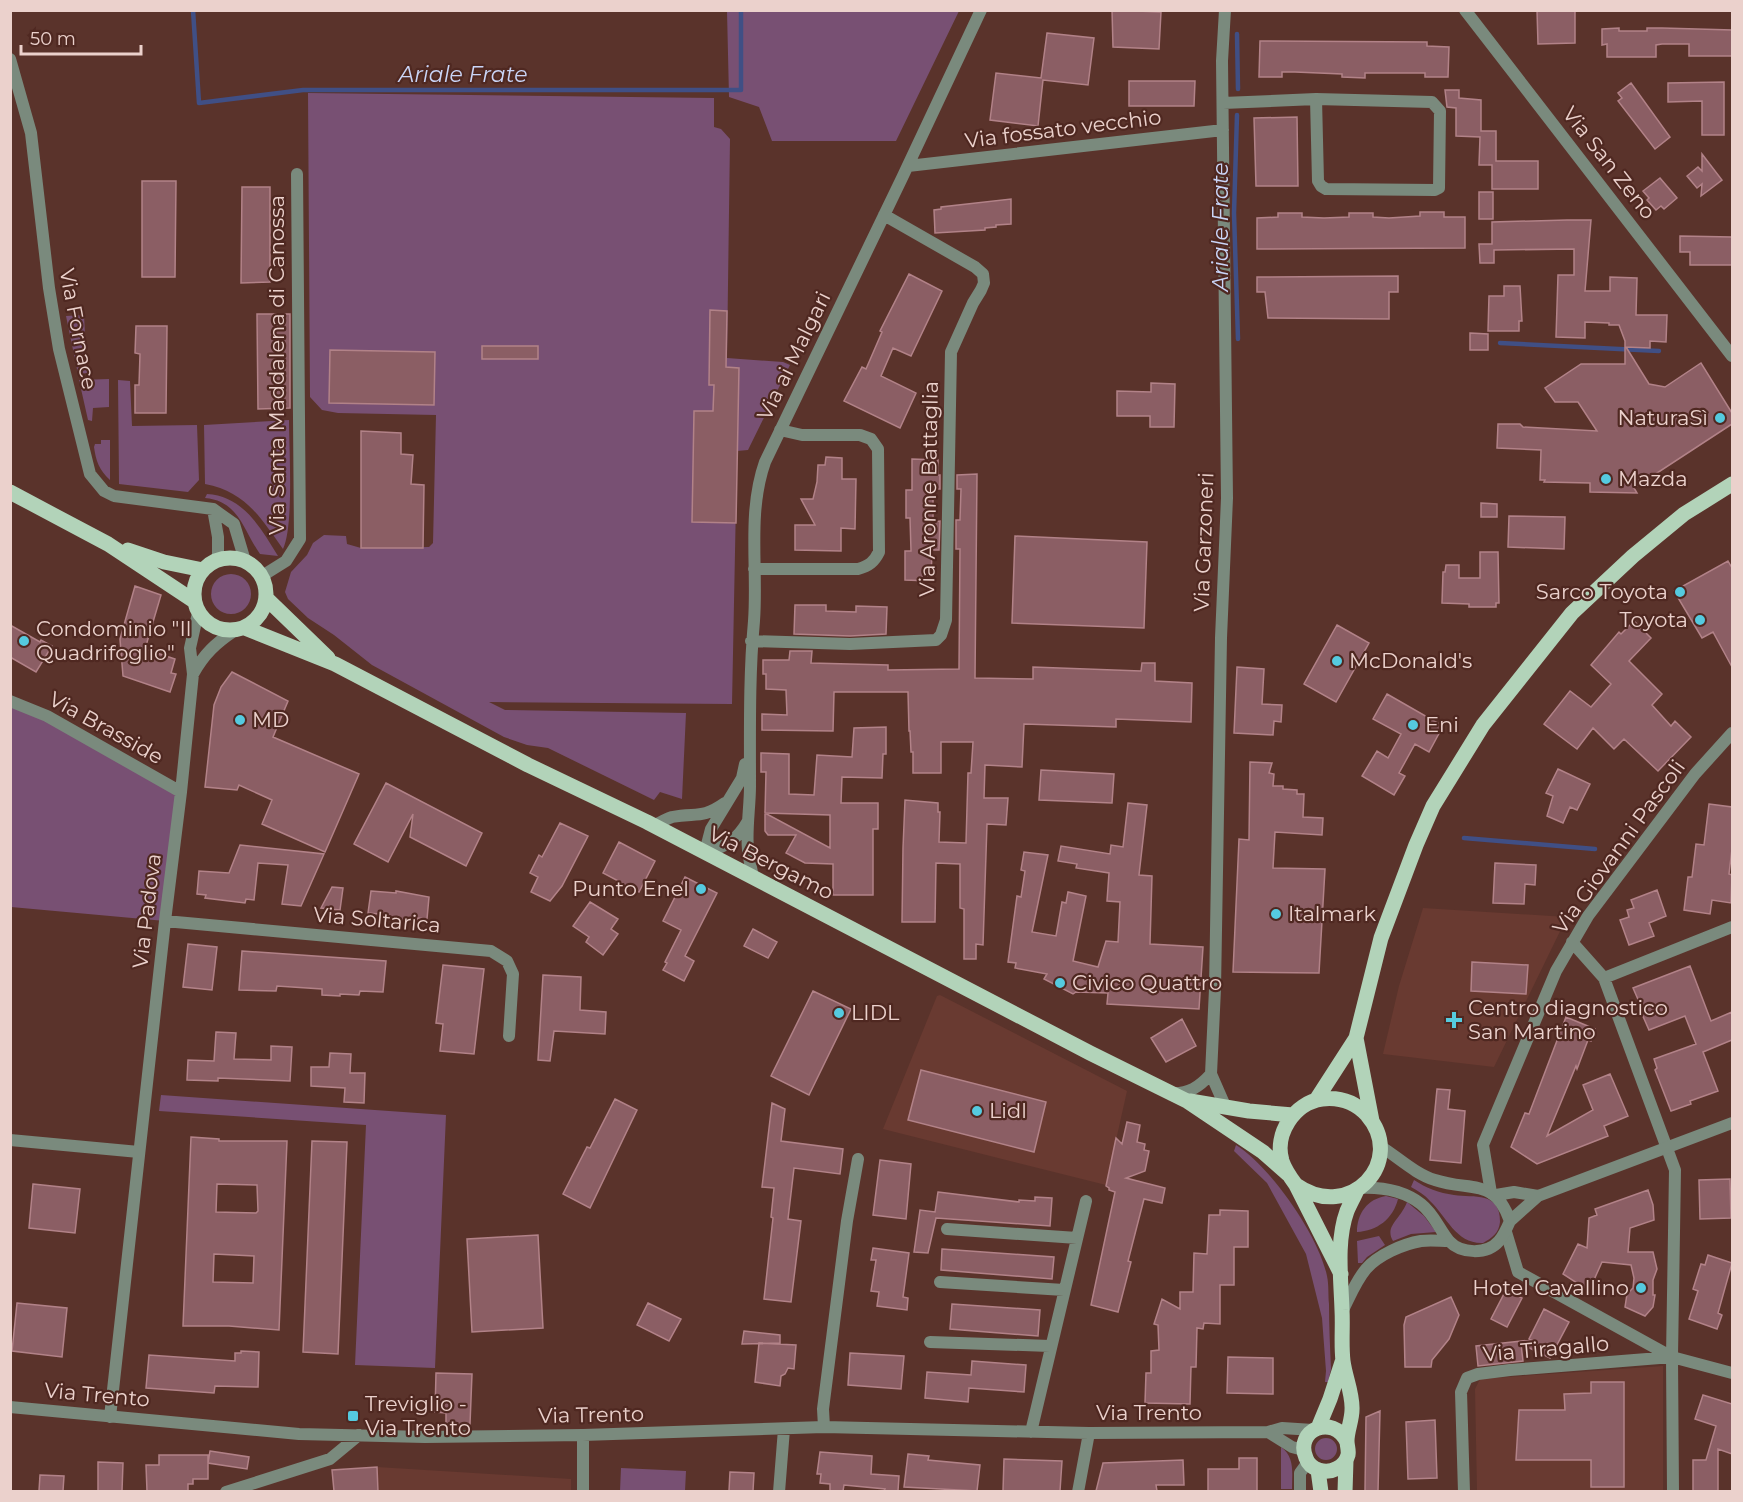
<svg xmlns="http://www.w3.org/2000/svg" width="1743" height="1502" font-family="Montserrat,sans-serif">
<style>
.built{fill:#693a31}
.green{fill:#785073}
.lines{fill:none;stroke-linecap:round;stroke-linejoin:round}
.stream{stroke:#404f85;stroke-width:4.5}
.building{fill:#8b5e64;stroke:#b28288;stroke-width:1.5;fill-rule:evenodd}
.minor{stroke:#7a8a7d;stroke-width:12}
.tertiary{stroke:#7a8a7d;stroke-width:12}
.primary{stroke:#b2d3b9;stroke-width:15}
.poi-dot{fill:#55cadf;stroke:#4f2821;stroke-width:2}
.labels{text-anchor:middle;stroke-width:4.5;stroke-linejoin:round;paint-order:stroke}
.street-label{font-size:21px;fill:#ebd1cc;stroke:#4f2821}
.poi-label{font-size:21px;fill:#ebd1cc;stroke:#4f2821;text-anchor:start}
.water-label{font-size:22px;font-style:italic;fill:#cad5f7;stroke:#4f2821}
</style>
<rect width="100%" height="100%" fill="#5a332b"/>
<path class="built" d="M1423,908l144,9 -73,150 -111,-13 16,-68z
M940,995l187,96 -21,94 -223,-56 54,-133z
M1663,1366v125h-186l-2,-102 5,-10z
M377,1467l194,12v12h-192z"/>
<path class="green" d="M727,11v-1l232,1 -63,130h-124l-13,-34 -30,-10z
M308,93l406,5v29l7,2 9,10 -3,219 56,4 7,3 -42,85 -11,1 -5,253 -243,-2 16,8 181,3 -4,86 -22,-7 -6,8 -106,-52 -21,-3 -23,-8 -132,-72 -38,-30 -26,-17 -20,-19 -3,-7 6,-20 16,-17 6,-12 11,-8 22,1 1,8 14,4 68,-1 4,-4 3,-128 -98,-2 -16,-3 -12,-13z
M84,315l3,58 -9,1 -12,-58z
M109,379v28l-16,1 -1,13 -4,-1 -9,-40z
M118,380l12,1 2,45 65,-1 2,55 -11,12 -69,-8z
M289,420c0,28 5,106 -6,129 -23,-32 -37,-57 -78,-65l-1,-59z
M101,440h9v40c-11,-10 -14,-19 -16,-33l1,-3h6z
M207,494c36,2 54,34 71,62l-18,-2c-17,-24 -21,-53 -55,-56z
M211 594a20 20 0 1 1 40 0a20 20 0 1 1-40 0Z
M11,702l170,90 -16,129 -154,-14z
M161,1095l285,20 -11,253 -80,-3 11,-240 -207,-14z
M1236,1145c34,21 83,91 91,131 2,9 1,19 2,28 0,22 1,43 2,65l-3,13h-3l1,-11 -4,-53 -16,-64 -39,-71 -33,-32z
M1414,1180c12,8 25,13 40,15 20,3 46,-4 46,27 -1,11 -8,16 -17,21 -27,1 -36,-26 -53,-42 -5,-6 -12,-10 -19,-14z
M1386,1196l12,3c-5,20 -21,32 -41,33 0,-18 10,-33 29,-36z
M1407,1202l17,14 12,16 -25,2 -18,7c-9,-15 8,-22 14,-39z
M1379,1236l6,9 -18,12 -5,6h-4l-1,-22z
M1315 1449a11 11 0 1 1 22 0a11 11 0 1 1-22 0Z
M1281,1447c14,10 11,26 11,42h-11z
M621,1468l65,3 -1,20h-65z"/>
<g class="lines">
<path class="stream" d="M193,10l6,93 104,-13h438v-80
M1237,34l1,55
M1237,115l-3,98 4,126
M1500,343l159,8
M1464,838l131,11"/>
</g>
<path class="building" d="M1112,10l49,2 -2,37 -46,-2z
M1537,10h38v33l-37,1z
M1619,28v3h28v-3h15l70,2v26h-43v-12h-27l-6,1v12h-49v-13l-5,1v-16z
M1047,33l47,5 -6,47 -45,-5 -5,46 -48,-6 6,-47 45,5z
M1260,41l167,1v4l22,1 -1,30h-23v-4h-60v5l-23,-1v-3l-47,-2h-13v5h-23z
M1129,81h66l-1,25h-65z
M1724,82v53h-22v-34l-34,1v-19z
M1631,83l39,54 -15,12 -37,-48 4,-3 -4,-5z
M1445,90h14v8l22,2v31h15v30h42v28h-46v-24h-13l1,-28 -24,-1v-28l-9,-1z
M1297,117l1,69h-42l-2,-68z
M1702,154l20,26 -21,16 1,-12 -5,4 -10,-12 11,-9 4,4z
M1660,178l17,20 -13,11 -3,-3 -5,4 -9,-10 2,-2 -6,-7z
M142,181h34l-1,96h-33z
M242,187h28v95l-29,1z
M1479,192h14v27h-14z
M1011,199v25l-15,1v2l-11,1v2l-50,3 -1,-23 7,-1v-2z
M1420,212h24v5h21v31l-208,1v-31l21,-1v-4h24v4l22,1 25,-1v-4h24v4l16,1 31,-2z
M1567,220h24l-6,71h25v-14l27,1 -1,37h31l-1,27 -16,-1v7l-24,-1 23,37 16,3 36,-24 31,50v11l-98,64 3,5 -47,-1v-9l-46,-1 1,-2h-5l1,-30 -44,-2 1,-24h22l3,3 74,4 -19,-29h-23l-10,-14 36,-24h44v-23l-6,-16h-10v-2l-24,-1v16l-29,-1 2,-62h16v-26l-80,1v13h-14l-1,-19h13v-22z
M1680,236l52,1v28h-42v-13h-10z
M909,274l33,17 -31,65 -18,-8 -12,28 35,17 -16,35 -56,-27 18,-34 4,2 16,-37 -2,-1z
M1398,276v16h-9v27l-121,-1 -3,-26h-8v-15z
M1504,286h16l2,35h-3v10h-31l1,-35h15z
M710,310l17,1 -1,56 13,1 -3,155 -44,-1 2,-111h19l1,-26h-5z
M257,314h33v94l-32,1z
M136,326h31l-1,87h-31v-28h4l1,-31 -5,-1z
M1470,333l18,1v16h-18z
M482,346h56v13h-56z
M330,350l105,2 -1,53 -105,-2z
M1151,383l24,1 -1,43h-24v-11h-33v-25l34,1z
M361,431l40,2v21l12,1 -2,29 13,1 -1,63h-62z
M826,457l16,1v21h14l-1,50 -14,-1v23l-46,-1v-25h20l-14,-26h12l4,-17 1,-17h7z
M912,459l26,1v15h2v14h-7v33l7,-1 -1,29h-7l-1,31 -26,-1v-29h6l-1,-33h-4v-28h6z
M977,474l-2,204 58,1v-12l108,4 1,-8h13v18l37,2 -1,39 -75,-3v8l-92,-3 -2,43 -37,-2 -1,33h24l-2,27 -19,-1 -4,121 -7,-1v15h-12v-50l-4,-1v-44l-24,-1 -1,59h-33l1,-74 2,-48 33,3v9h2l-1,30 27,1 2,-70h3l2,-31h-32v31h-28v-21h-2l-1,-21h-1l-1,-39h-74l-1,39 -71,-1v-16l25,1 -1,-25 -20,-1v-15h-3v-14h26l1,-9h22l-1,12 77,2v5l71,-1 1,-120h-4v-29h4l1,-31h-4v-14z
M1481,503l16,1v13h-16z
M1509,516l56,1 -1,32 -56,-2z
M1015,536l132,6 -3,86 -132,-5z
M1480,552h18l1,51h-3v4h-27v-3l-27,-1 1,-31h2l1,-7h13v13h21z
M1728,561l4,7v99l-19,-35 -11,6 -28,-47z
M135,586l26,9 -16,54 30,10 -4,14 5,1 -6,18 -47,-16 -3,-37z
M795,605h31v6l30,1v-6l31,1 -1,27 -36,2 -56,-2z
M1634,621l17,17 -22,23 33,33 -10,11 19,21 4,-5 16,16 -33,34 -34,-32 -10,10 -21,-21 -16,21 -33,-25 26,-33 21,16 20,-23 -20,-19 28,-33 2,2z
M10,625l30,17 1,-2 11,6 -16,26 -26,-15z
M1337,625l32,18 -33,59 -32,-18z
M1237,667l27,2 -2,35 20,1 -1,17 -7,-1 -1,14 -39,-2z
M232,672l56,29 -15,36 86,37 -34,78 -63,-28 10,-24 -33,-15 -2,5 -32,-3 9,-82 7,-18z
M1387,694l56,32 -14,26 -14,-8 -16,29 6,3 -11,19 -32,-19 15,-25 11,7 13,-24 -28,-15z
M886,727v27h-3l-1,24 -40,-1 -1,26h37v26h-5v66h-40v-31l-28,-1 -19,-10 10,-18h-28l-3,-4v-18l65,35v-33l-65,-2 1,-41h-5v-19l28,1v40l25,1 3,-40 35,2 2,-29z
M1250,762l22,1 -3,10 5,1 -1,12h10v3l14,1v4h7l-1,23 20,1 -1,17 -47,-3 -2,36 52,1 -6,104 -86,-1 6,-133 10,1z
M1558,769l32,15 -13,26 -7,-3 -7,16 -16,-7 6,-20 -7,-3z
M1041,770l73,4 -2,29 -73,-3z
M386,783l96,50 -16,33 -56,-29 3,-23 -25,48 -34,-18z
M1128,803l19,2 -8,70 13,1 -2,68 53,3 -4,62 -92,-5 1,-11 -32,-1 -3,2 -29,-15 3,-5 -32,-6 1,-5 -8,-1 9,-66 4,1 4,-26 -4,-1 3,-18 24,3 -16,77 24,4 6,-34 4,1 2,-11 18,4 -13,65 25,6 8,-26 12,1 2,-40 -13,-1 2,-28 -33,-5 1,-4 -19,-3 3,-15 49,8 1,-9 12,2z
M1709,804l23,3v42l-3,25 3,1 -1,28 -19,-3 -2,14 -26,-4 4,-33h4l4,-33 8,1z
M560,823l28,13 -26,50 -12,15 -19,-9 7,-15 -8,-4 9,-18 3,2z
M619,842l36,19 -16,31 -36,-19z
M240,845l84,9 -23,52 -19,-2 6,-39 -30,-2 -4,37 -8,-1 -1,4 -40,-5 1,-3 -9,-1 2,-23 30,2z
M1495,863l41,2 -1,20 -10,-1 -1,20 -31,-1z
M685,877l32,16 -32,63 9,5 -10,20 -21,-11 4,-7 -2,-1 16,-32 -18,-9z
M332,887l11,1 -3,22 -19,-2z
M1657,890l9,26 -17,7 5,13 -25,9 -9,-25 9,-3 -2,-7 7,-2 -3,-8z
M371,891l25,2v-2l33,6 -2,22 -9,-1 -1,4 -40,-4 1,-4 -10,-1z
M590,902l28,17 -7,10 7,5 -15,21 -17,-13 3,-5 -16,-11z
M753,929l24,13 -9,16 -24,-12z
M188,944l29,3 -5,43 -29,-3z
M242,951l144,10 -3,31 -23,-1 -1,4 -19,-1v2l-18,-1v-6l-45,-3 -1,5 -37,-1z
M1472,962l56,3 -2,29 -55,-3z
M443,965l41,4 -10,85 -34,-3 3,-27 -7,-1z
M1690,966l21,55 21,-9v28l-29,12 15,39 -28,10 1,3 -20,7 -16,-41 2,-2 -3,-9 42,-15 -11,-28 -36,14 -11,-25 2,-1 -7,-16z
M543,975l38,2 -1,33 26,2 -1,22 -51,-3 -4,30 -12,-1z
M813,991l38,18 -42,86 -38,-19z
M1566,1017l29,12 -4,12 -3,-1 -11,29 -1,-3 -29,70 46,-26 -10,-25 27,-11 18,42 -24,10 4,10 -71,28 -26,-17 14,-34 4,1z
M1182,1019l14,27 -30,16 -15,-24z
M216,1032l20,1 -2,26 37,1v-14l21,1 -2,34 -72,-3v3l-31,-1 1,-20 26,1z
M330,1053l21,1 -1,19h15l-1,30 -20,-1 1,-14 -34,-2v-19h18z
M921,1070l125,32 -12,50 -126,-32z
M1437,1089l13,1 -2,19 17,2 -4,52 -31,-3z
M615,1099l22,11 -47,98 -27,-14 24,-47 3,1z
M772,1103l13,6 -4,32 62,8 -3,25 -46,-6 -6,51 13,2 -10,81 -27,-3 9,-81 -2,-1 3,-29 -12,-1z
M1127,1122l13,3 -3,17 8,2 -1,6 5,1 -4,20 -19,7 39,10 -3,15 -18,-4 -16,62 3,1 -13,50 -27,-7 24,-113 -6,-2v-2l-3,-2 10,-48 6,6z
M191,1137l28,2v2h68l-8,189 -50,-4h-46zM217,1184l40,1 1,26 -2,2 -40,-1zM214,1254l40,2 -1,27 -40,-1z
M312,1141l35,1 -9,212 -35,-2z
M880,1160l31,4 -5,55 -33,-4z
M1730,1179l1,39 -31,1 -1,-39z
M33,1184l47,5 -5,44 -46,-5z
M1648,1190l5,15 1,15 -24,8 -2,24h25l4,17 -4,11v15h2l-2,12 -8,9 -20,-9 2,-13 6,-6 1,-10 -3,-13 -29,-3 -13,29 -26,-17 15,-30 9,4 2,-30 8,-3 -2,-6z
M938,1192l81,10v-2l16,1v-4l17,1 -2,28 -114,-8 -8,35 -14,-1 6,-42 15,2z
M1220,1210l28,1v36h-14v38h-14v39l-16,-1 -1,6 -6,-1 -1,39h-5l-1,37 -45,-1 1,-30h5v-22l8,-1 -1,-25 -4,-1 8,-25 18,10v-17h13l1,-39 13,1 2,-39h11z
M538,1235l5,93 -71,4 -5,-93z
M873,1248l36,5 -6,44 5,1 -1,12 -30,-4 2,-14 -8,-1 5,-31h-5z
M942,1249l112,8 -2,22 -111,-9z
M1708,1255l24,8 -14,50 4,2 -5,14 -28,-10 9,-28 -5,-2 8,-25 4,1z
M1506,1290l16,8 -15,29 -16,-8z
M1451,1297l8,18 -10,24 -17,21 -1,7h-26l-1,-42 2,-8z
M17,1303l50,5 -5,49 -50,-6z
M648,1303l33,16 -12,22 -32,-16z
M952,1304l88,6 -2,26 -88,-7z
M1544,1309l25,13 -19,36 -29,-14 2,17 -45,5 -2,-20 55,-6 -2,-1z
M744,1331l36,4v8l-38,1z
M759,1343l37,2 -2,24 -6,-1 -3,6 -4,2 -1,10 -25,-4z
M241,1351l18,1 -1,35 -43,-1 -1,7 -68,-5 3,-33 86,6v-8h6z
M850,1353l54,3 -3,33 -53,-4z
M1228,1357l45,1v36l-46,-1z
M972,1361l54,4 -2,27 -55,-4 -1,14 -43,-4 2,-26 44,3z
M436,1373l36,1 -2,50h-24v-11l-11,-1z
M1591,1382h33v105h-33v-27h-75l3,-50h46l-1,-16 27,-1z
M1703,1395l29,9v50l-14,-5v42h-25v-31h13l10,-34 -21,-7z
M1380,1411l-2,80h-13l1,-74z
M1435,1420l2,58 -29,1 -2,-57z
M210,1451l39,6 -2,12 -39,-6z
M820,1452l52,4 -1,18 28,2 -1,15h-14l1,-2 -41,-4 -1,6h-13v-7l-10,-1 1,-9h-4z
M908,1454l21,2 -1,4 52,5 -3,26 -73,-4z
M159,1455h49v24h-15v5h-5v7h-41l-1,-26h13z
M1239,1458h18v33h-49v-22h31z
M1004,1459l58,2 -2,30h-57z
M1183,1460l1,25h-28l1,6h-61l7,-28z
M98,1462l25,1 -1,28h-24z
M377,1467l1,24h-44l-2,-21z
M730,1472l24,1 -1,18h-24z
M40,1475l24,1 -1,15h-24z"/>
<g class="lines">
<path class="minor" d="M1465,10l267,346
M10,59l21,74 18,155 10,61 31,125 14,17 10,5 99,13 21,15 11,37
M1223,103l93,-4 116,3 8,9 -1,77 -4,2 -109,-1 -5,-3 -3,-5 -2,-82
M908,166l315,-36
M213,509l5,28v23
M754,569h104c11,-3 16,-7 21,-17l-1,-103 -7,-10 -11,-4h-58l-22,-5
M262,576l24,-15 14,-22 -3,-365
M751,641l99,3 86,-4 5,-5 5,-15 5,-268 22,-49 8,-13 3,-7 -1,-9 -8,-7 -91,-52
M193,674c11,-20 23,-31 41,-43
M10,701l37,15 134,76
M745,764l-3,14 -31,51 -6,23c21,-5 32,-12 43,-31
M654,826c5,-3 12,-7 18,-9 24,-5 29,3 53,-14
M753,877c-2,-9 -4,-18 -5,-27 -2,-21 2,-43 2,-64 0,-55 -1,-110 4,-165 4,-53 -7,-108 11,-159l137,-284 79,-168
M165,921l326,30 16,10 6,13 -4,62
M1572,942l32,36 71,192 -3,187 1,135
M1604,978l128,-51
M1171,1093c18,1 28,-6 40,-19
M1225,1106l-14,-32 4,-85 6,-351 6,-140 -5,-437 3,-51
M10,1140l129,12
M1491,1193l-8,-48 73,-174 32,-55 107,-142 37,-41
M947,1229l130,9
M1506,1232l12,40 154,85 60,16
M940,1282l124,8
M930,1342l120,4
M10,1407l289,27 126,3 158,-2 241,-8 265,6 179,-1 14,-4 31,2
M110,1417l55,-496 16,-129 12,-118 -3,-26 8,-35
M824,1427l-1,-18 24,-188 11,-62
M1031,1432l55,-231
M1268,1432l24,15 11,3
M583,1435v57
M226,1492l104,-33 29,-24
M779,1492l5,-63
M1078,1492l11,-59
M1300,1492v-19l8,-11
M1464,1492l-3,-100 6,-14 11,-4 32,-4 162,-13"/>
<path class="tertiary" d="M1360,1188c22,-1 43,2 61,16 13,10 18,25 28,37 12,13 38,14 50,0 5,-6 8,-13 11,-20 -15,-44 -39,-29 -75,-41 -20,-6 -37,-23 -55,-34
M1496,1195l18,-3 24,4
M1510,1221l28,-25 194,-73
M1343,1310c7,-14 13,-29 23,-41 12,-14 37,-25 55,-28 9,-1 19,0 28,0"/>
<path class="primary" d="M10,492l98,52 86,57
M128,550l36,12 39,8
M194 594a36 36 0 1 1 72 0a36 36 0 1 1-72 0Z
M266,598l62,60
M245,628l90,36 193,101 119,57 443,231 97,48 76,51 25,22
M1356,1038l16,83
M1316,1100l40,-62 25,-100 35,-93 17,-39 50,-81 89,-112 61,-57 51,-42 48,-30
M1190,1101l59,10 44,4
M1296,1185c54,38 111,-24 71,-70 -12,-13 -28,-18 -45,-16 -28,4 -48,35 -40,62 3,9 8,16 14,24l45,89
M1318,1428l12,-29 12,-37
M1347,1442c-14,-29 -53,-12 -41,16 2,6 7,10 13,12 12,4 26,-3 29,-15 1,-5 -1,-9 -1,-14 0,-10 5,-21 5,-31 1,-16 -7,-33 -9,-49 -2,-17 0,-34 -1,-51 -1,-32 -6,-69 5,-99 3,-7 7,-14 10,-21
M1318,1470l3,22
M1345,1492l1,-32"/>
</g>
<g class="poi-dot">
<circle cx="1720" cy="418" r="6"/>
<circle cx="1606" cy="479" r="6"/>
<circle cx="1680" cy="592" r="6"/>
<circle cx="1700" cy="620" r="6"/>
<circle cx="24" cy="641" r="6"/>
<circle cx="1337" cy="661" r="6"/>
<circle cx="240" cy="720" r="6"/>
<circle cx="1413" cy="725" r="6"/>
<circle cx="701" cy="889" r="6"/>
<circle cx="1276" cy="914" r="6"/>
<circle cx="1060" cy="983" r="6"/>
<circle cx="839" cy="1013" r="6"/>
<path d="M1451 1011h6v6h6v6h-6v6h-6v-6h-6v-6h6z"/>
<circle cx="977" cy="1111" r="6"/>
<circle cx="1641" cy="1288" r="6"/>
<rect x="347" y="1410" width="12" height="12" rx="3"/>
</g>
<g class="labels">
<g class="street-label">
<text transform="translate(1063 129) rotate(-7)" y="7">Via fossato vecchio</text>
<text transform="translate(1609 163) rotate(52)" y="7">Via San Zeno</text>
<text transform="translate(78 329) rotate(79)" y="7">Via Fornace</text>
<text transform="translate(794 356) rotate(-64)" y="7">Via ai Malgari</text>
<text transform="translate(277 365) rotate(-90)" y="7">Via Santa Maddalena di Canossa</text>
<text transform="translate(929 489) rotate(-89)" y="7">Via Aronne Battaglia</text>
<text transform="translate(1204 542) rotate(-88)" y="7">Via Garzoneri</text>
<text transform="translate(106 728) rotate(29)" y="7">Via Brasside</text>
<text transform="translate(1619 847) rotate(-54)" y="7">Via Giovanni Pascoli</text>
<text transform="translate(771 863) rotate(27)" y="7">Via Bergamo</text>
<text transform="translate(147 911) rotate(-83)" y="7">Via Padova</text>
<text transform="translate(377 920) rotate(5)" y="7">Via Soltarica</text>
<text transform="translate(1546 1349) rotate(-5)" y="7">Via Tiragallo</text>
<text transform="translate(97 1395) rotate(5)" y="7">Via Trento</text>
<text x="1149" y="1420">Via Trento</text>
<text transform="translate(591 1415) rotate(-1)" y="7">Via Trento</text>
</g>
<g class="poi-label">
<text x="1708" y="425" text-anchor="end">NaturaSì</text>
<text x="1618" y="486">Mazda</text>
<text x="1668" y="599" text-anchor="end">Sarco Toyota</text>
<text x="1688" y="627" text-anchor="end">Toyota</text>
<text x="36" y="636">Condominio "Il<tspan x="36" dy="24">Quadrifoglio"</tspan></text>
<text x="1349" y="668">McDonald's</text>
<text x="252" y="727">MD</text>
<text x="1425" y="732">Eni</text>
<text x="689" y="896" text-anchor="end">Punto Enel</text>
<text x="1288" y="921">Italmark</text>
<text x="1072" y="990">Civico Quattro</text>
<text x="1468" y="1015">Centro diagnostico<tspan x="1468" dy="24">San Martino</tspan></text>
<text x="851" y="1020">LIDL</text>
<text x="989" y="1118">Lidl</text>
<text x="1629" y="1295" text-anchor="end">Hotel Cavallino</text>
<text x="365" y="1411">Treviglio -<tspan x="365" dy="24">Via Trento</tspan></text>
</g>
<g class="water-label">
<text x="463" y="82">Ariale Frate</text>
<text transform="translate(1220 227) rotate(-90)" y="8">Ariale Frate</text>
</g>
</g>
<rect width="1743" height="1502" fill="none" stroke="#ebd1cc" stroke-width="24"/>
<path d="M21 45v9h120v-9" fill="none" stroke="#ebd1cc" stroke-width="3"/>
<text x="30" y="45" font-size="18" fill="#ebd1cc" stroke="#4f2821" stroke-width="4.5" paint-order="stroke">50 m</text>
</svg>
